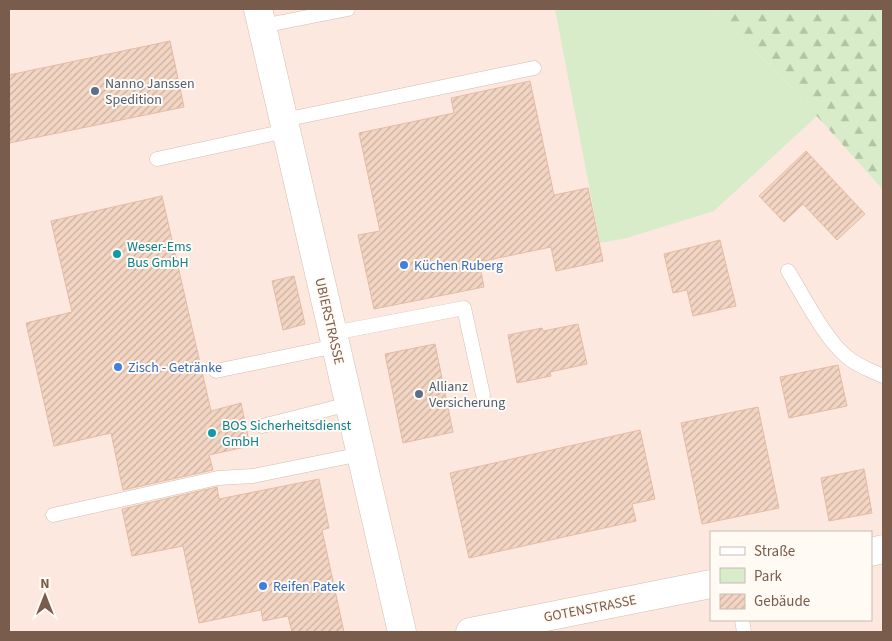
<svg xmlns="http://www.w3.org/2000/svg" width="892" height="641" font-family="'Source Sans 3',sans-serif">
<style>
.commercial{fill:#fde8e0;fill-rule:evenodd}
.green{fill:#d8ecc9}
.forest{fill:url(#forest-firs)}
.building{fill:url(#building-hatch);stroke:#e6bba3}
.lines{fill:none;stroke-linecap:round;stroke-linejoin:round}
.lane-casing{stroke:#d1beb0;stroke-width:15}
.street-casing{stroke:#d1beb0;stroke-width:29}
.lane{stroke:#fff;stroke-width:14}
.street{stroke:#fff;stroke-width:28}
.service-dot{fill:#5c6f8a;stroke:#fffaf3;stroke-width:2}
.culture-dot{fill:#0f9aa8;stroke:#fffaf3;stroke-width:2}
.shop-dot{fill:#3f7fe0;stroke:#fffaf3;stroke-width:2}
.labels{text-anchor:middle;stroke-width:4;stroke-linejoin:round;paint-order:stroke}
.service-label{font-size:14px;fill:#4e5e75;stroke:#fffaf3;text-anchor:start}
.culture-label{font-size:14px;fill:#0d838f;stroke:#fffaf3;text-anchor:start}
.shop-label{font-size:14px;fill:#366cbe;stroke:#fffaf3;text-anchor:start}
.street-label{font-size:14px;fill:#7a5c4d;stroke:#fffaf3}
</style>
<defs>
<pattern id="forest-firs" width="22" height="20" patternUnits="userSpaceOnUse" patternTransform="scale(1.25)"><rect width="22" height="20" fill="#d8ecc9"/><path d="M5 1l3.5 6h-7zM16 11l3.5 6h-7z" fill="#b4c2a5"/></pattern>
<pattern id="building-hatch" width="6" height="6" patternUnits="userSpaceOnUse" patternTransform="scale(1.25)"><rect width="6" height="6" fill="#f3d5c3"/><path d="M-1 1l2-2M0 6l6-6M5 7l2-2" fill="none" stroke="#cab0a1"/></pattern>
</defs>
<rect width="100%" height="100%" fill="#fdf6ec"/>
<path class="commercial" d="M9,9h701l70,66 103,115v442h-874zM711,532h160v88h-160z"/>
<path class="green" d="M555,9h155l70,66 37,41 -103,95 -87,27 -27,5z"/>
<path class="forest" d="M710,9h173v181l-103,-115z"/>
<path class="building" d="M170,41l14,66 -175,36v-68z
M530,81l24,114 34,-7 15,73 -47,10 -5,-24 -72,15 5,25 -110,22 -16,-74 22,-4 -21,-98 95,-20 -3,-15z
M806,151l59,63 -28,26 -34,-36 -19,18 -25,-26z
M162,196l49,215 30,-8 9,43 -41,9 4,15 -90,20 -12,-57 -57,13 -28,-123 46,-11 -21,-91z
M720,240l16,66 -43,10 -6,-26 -14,3 -9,-39z
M294,276l11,48 -22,6 -11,-49z
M578,324l9,40 -37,8 1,4 -34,7 -9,-48 34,-7 1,3z
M435,344l18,88 -50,11 -18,-89z
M838,365l9,41 -58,12 -9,-41z
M758,407l21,101 -77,16 -21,-101z
M640,430l15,69 -23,5 4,17 -167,37 -19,-85z
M864,469l8,44 -43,8 -8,-43z
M319,479l10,49 -7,2 22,102h-52l-4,-16 -25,5 -2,-11 -62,13 -16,-77 -51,10 -10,-47 95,-22 2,12z"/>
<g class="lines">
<g class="lane-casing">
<path id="lane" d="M262,26l86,-17
M284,120l250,-52
M157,159l129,-28
M788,271c15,24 37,68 58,85 11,10 24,14 37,20
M333,333l131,-25 19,87
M216,371l120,-25
M262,426l87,-22
M53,515l165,-37 35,-2 108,-22
M742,620l2,12"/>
</g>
<g class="street-casing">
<path id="street" d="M258,9l144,623
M871,552l12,-3
M470,632l241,-48"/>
</g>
<use href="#lane" class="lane"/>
<use href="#street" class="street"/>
</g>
<g class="service-dot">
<circle cx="95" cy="91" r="5"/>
<circle cx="419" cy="394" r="5"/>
</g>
<g class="culture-dot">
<circle cx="117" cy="254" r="5"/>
<circle cx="212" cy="433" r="5"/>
</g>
<g class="shop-dot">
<circle cx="404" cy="265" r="5"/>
<circle cx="118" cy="367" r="5"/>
<circle cx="263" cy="586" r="5"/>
</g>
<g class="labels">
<g class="service-label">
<text x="105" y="88">Nanno Janssen<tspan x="105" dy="16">Spedition</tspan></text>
<text x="429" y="391">Allianz<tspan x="429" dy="16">Versicherung</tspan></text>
</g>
<g class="culture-label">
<text x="127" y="251">Weser-Ems<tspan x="127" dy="16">Bus GmbH</tspan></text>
<text x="222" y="430">BOS Sicherheitsdienst<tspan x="222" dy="16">GmbH</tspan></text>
</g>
<g class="shop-label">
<text x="414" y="270">Küchen Ruberg</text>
<text x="128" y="372">Zisch - Getränke</text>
<text x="273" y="591">Reifen Patek</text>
</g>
<g class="street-label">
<text transform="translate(330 321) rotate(77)" y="5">UBIERSTRASSE</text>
<text transform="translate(590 608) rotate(-11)" y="5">GOTENSTRASSE</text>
</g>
</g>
<rect width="892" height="641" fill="none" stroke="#7a5c4d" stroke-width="20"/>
<rect x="710" y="531" width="162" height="90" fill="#fffaf3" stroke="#cabbb1"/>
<rect x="720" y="547" width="25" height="8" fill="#ffffff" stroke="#cabbb1"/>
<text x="754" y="556" font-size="15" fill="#7a5c4d">Straße</text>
<rect x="720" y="568" width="25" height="15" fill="#d8ecc9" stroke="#cabbb1"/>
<text x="754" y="581" font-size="15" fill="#7a5c4d">Park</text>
<rect x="720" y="594" width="25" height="15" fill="url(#building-hatch)" stroke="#cabbb1"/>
<text x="754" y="606" font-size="15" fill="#7a5c4d">Gebäude</text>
<g transform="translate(45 596)" stroke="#fffaf3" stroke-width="4" paint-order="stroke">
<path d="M0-4L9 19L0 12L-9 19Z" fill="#7a5c4d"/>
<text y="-8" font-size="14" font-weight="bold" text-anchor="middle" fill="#7a5c4d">N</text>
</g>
</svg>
